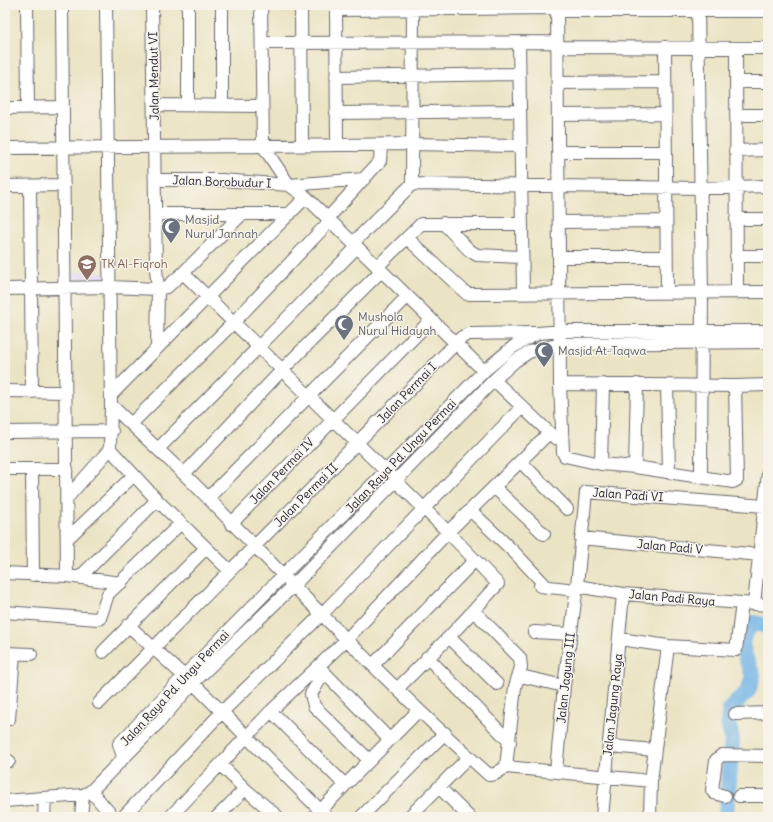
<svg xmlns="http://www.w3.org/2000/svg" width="773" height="822" font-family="Delius,sans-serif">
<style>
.built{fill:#dfd5f5}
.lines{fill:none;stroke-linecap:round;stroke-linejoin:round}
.river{stroke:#71b3e6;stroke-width:16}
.minor-casing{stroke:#68666b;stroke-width:14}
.minor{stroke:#fff;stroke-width:12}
.labels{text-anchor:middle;stroke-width:3;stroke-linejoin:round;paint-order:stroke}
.street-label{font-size:12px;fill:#22223b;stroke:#f7f3e8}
.worship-label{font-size:12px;fill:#5b616d;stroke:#f7f3e8;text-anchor:start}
.education-label{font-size:12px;fill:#785e54;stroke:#f7f3e8;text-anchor:start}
</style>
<rect width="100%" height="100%" fill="#f7f3e8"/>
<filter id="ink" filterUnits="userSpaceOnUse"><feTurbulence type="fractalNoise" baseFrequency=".025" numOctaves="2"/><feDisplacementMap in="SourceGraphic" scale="8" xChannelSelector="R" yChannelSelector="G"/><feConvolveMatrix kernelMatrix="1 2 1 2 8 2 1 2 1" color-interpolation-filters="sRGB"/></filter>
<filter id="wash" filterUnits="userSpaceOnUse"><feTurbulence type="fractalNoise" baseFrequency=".012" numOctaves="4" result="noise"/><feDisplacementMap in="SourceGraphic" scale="16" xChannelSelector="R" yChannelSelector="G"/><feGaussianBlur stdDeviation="0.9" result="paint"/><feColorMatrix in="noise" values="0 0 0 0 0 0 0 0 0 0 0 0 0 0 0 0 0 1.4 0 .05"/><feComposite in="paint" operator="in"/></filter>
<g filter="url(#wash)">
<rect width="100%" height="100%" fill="#ebe4c4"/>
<path class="built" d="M60,271l51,2 -1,16h-45z"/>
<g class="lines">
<path class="river" d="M726,817l6,-79 -4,-15 2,-14 18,-18 5,-15c-7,-20 -21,-37 2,-53l13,3"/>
</g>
</g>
<g filter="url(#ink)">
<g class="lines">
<g class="minor-casing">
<path id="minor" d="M27,5l1,103
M62,5l5,571
M106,5l5,400c32,31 65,60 96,92 92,95 184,190 282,278l6,-1 11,-7
M152,5l4,264 2,20 -1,59
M188,5v100
M261,5l2,141 149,-2 109,2
M301,5l1,140
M336,5l1,140
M557,5l3,379 3,68 2,4 36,8 34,3 98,15 4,-2 -2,-94
M698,5l4,287 -1,185
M336,10l221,-2
M557,11h211
M519,42l4,251
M262,43l295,-1
M557,47l211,1
M665,47l2,246
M736,48l1,244
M336,77l183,-3
M736,82h32
M558,83l107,-1
M155,105l107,1
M222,106v-101
M5,108l58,-1
M336,113l184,-2
M558,115l107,-1
M736,115h32
M5,148l258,-2 26,39 17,12 178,174
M735,151l33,-1
M558,152h108
M155,180h67l67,5 75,-6
M412,184l1,-179
M5,186l59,-1
M30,186l2,206
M156,214h134
M328,218l52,-57 1,-16
M736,219h32
M559,222l107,-1
M443,223l26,27 8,5 44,2
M407,238l60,56 301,-2
M353,243l59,-59 288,4 68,-2
M736,256h32
M559,257h107
M377,267l44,-43h101
M183,273l265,259 50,52 -49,53 -52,52
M5,289l105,-2 48,2 9,-2 16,-14 59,-59
M494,380l61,58
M560,384l175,2 33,-1
M667,385l2,87
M5,391l60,1
M111,395l195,-198
M111,405l-1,44 47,51 72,70
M131,424l103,-102 96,-101
M5,432l107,-1
M158,449l199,-202
M521,462l46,47
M601,464l2,-80
M635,467l2,-83
M5,469h62
M32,469l1,106
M184,474l98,-104 99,-99
M494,487l50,47
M67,498l43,-49
M208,498l199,-201
M470,510l45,43 32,34
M231,524l200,-204
M581,538l179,17
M67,539l66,-63
M5,573l62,3 54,7
M80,577l77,-77
M540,586l36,4
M577,586l46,8 145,11
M754,604l14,-131
M473,610l47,48 1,9 -3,10
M5,612l93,7 2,-1 8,-24 73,-71
M128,625l56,51
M534,632l37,2
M449,637l48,47
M620,639l48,7
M103,652l103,-104
M5,653l26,1
M427,657l83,85
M373,665l102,-105
M319,667l70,72
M324,673l-13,21 3,12 55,54
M193,683l134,134
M99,703l363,-366 7,-3 67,-1
M271,711l74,74
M735,714l33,-1
M5,719h4l5,-65
M609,746l46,4
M123,757l-4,-13 65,-68 300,-305 29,-24 12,-7 14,-7 21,-2h208
M5,761h4
M221,765l24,24
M506,767l145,14
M506,767l9,-80 3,-10h7l39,9
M556,771l8,-85 13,-100 9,-94 178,14
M439,787l30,30
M91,791l22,26
M725,796l-11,-3 -2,-3 4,-30 6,-5 46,1
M739,796h29
M5,801l78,-6 8,-4 69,-70 33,-38 100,-97 201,-206 21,-19 14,-9 31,-8 208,-2
M315,816l104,-106
M44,817l1,-19
M81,817l2,-22
M123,817l99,-105 100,-98 200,-207
M170,817l101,-106 76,-72 101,-107 101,-99
M217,817l28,-28 33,28
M361,817l84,-84
M409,817l60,-60
M602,817l21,-223
M650,817l1,-36 17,-135 68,4 6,-47"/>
</g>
<use href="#minor" class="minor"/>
</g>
</g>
<defs>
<g id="mosque-pin" transform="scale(1)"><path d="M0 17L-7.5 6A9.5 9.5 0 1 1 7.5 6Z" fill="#6b7280" stroke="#f7f3e8"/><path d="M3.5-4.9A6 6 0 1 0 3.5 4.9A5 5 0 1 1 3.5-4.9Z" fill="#fff"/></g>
<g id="school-pin" transform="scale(1)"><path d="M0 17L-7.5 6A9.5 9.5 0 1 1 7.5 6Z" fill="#8d6e63" stroke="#f7f3e8"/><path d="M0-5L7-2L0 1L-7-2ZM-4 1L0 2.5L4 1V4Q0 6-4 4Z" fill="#fff"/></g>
</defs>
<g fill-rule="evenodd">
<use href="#mosque-pin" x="171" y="227"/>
<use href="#school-pin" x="87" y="264"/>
<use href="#mosque-pin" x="344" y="324"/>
<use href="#mosque-pin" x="544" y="351"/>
</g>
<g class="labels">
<g class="street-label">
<text transform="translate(154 76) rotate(-91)" y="4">Jalan Mendut VI</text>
<text transform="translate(222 182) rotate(2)" y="4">Jalan Borobudur I</text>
<text transform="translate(407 393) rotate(-46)" y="4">Jalan Permai I</text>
<text transform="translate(401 456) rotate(-46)" y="4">Jalan Raya Pd. Ungu Permai</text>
<text transform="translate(282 471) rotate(-46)" y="4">Jalan Permai IV</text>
<text transform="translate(306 495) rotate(-45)" y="4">Jalan Permai II</text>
<text transform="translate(628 495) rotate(4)" y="4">Jalan Padi VI</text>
<text transform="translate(670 547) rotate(5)" y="4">Jalan Padi V</text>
<text transform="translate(672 598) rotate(5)" y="4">Jalan Padi Raya</text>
<text transform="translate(566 678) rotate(-84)" y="4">Jalan Jagung III</text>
<text transform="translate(175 688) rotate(-47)" y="4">Jalan Raya Pd. Ungu Permai</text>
<text transform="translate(613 705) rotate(-84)" y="4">Jalan Jagung Raya</text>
</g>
<g class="worship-label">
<text x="185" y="224">Masjid<tspan x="185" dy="14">Nurul Jannah</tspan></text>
<text x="358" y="321">Mushola<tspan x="358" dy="14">Nurul Hidayah</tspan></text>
<text x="558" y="355">Masjid At-Taqwa</text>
</g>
<g class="education-label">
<text x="101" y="268">TK Al-Fiqroh</text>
</g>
</g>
<rect width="773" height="822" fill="none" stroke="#f7f3e8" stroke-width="20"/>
</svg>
